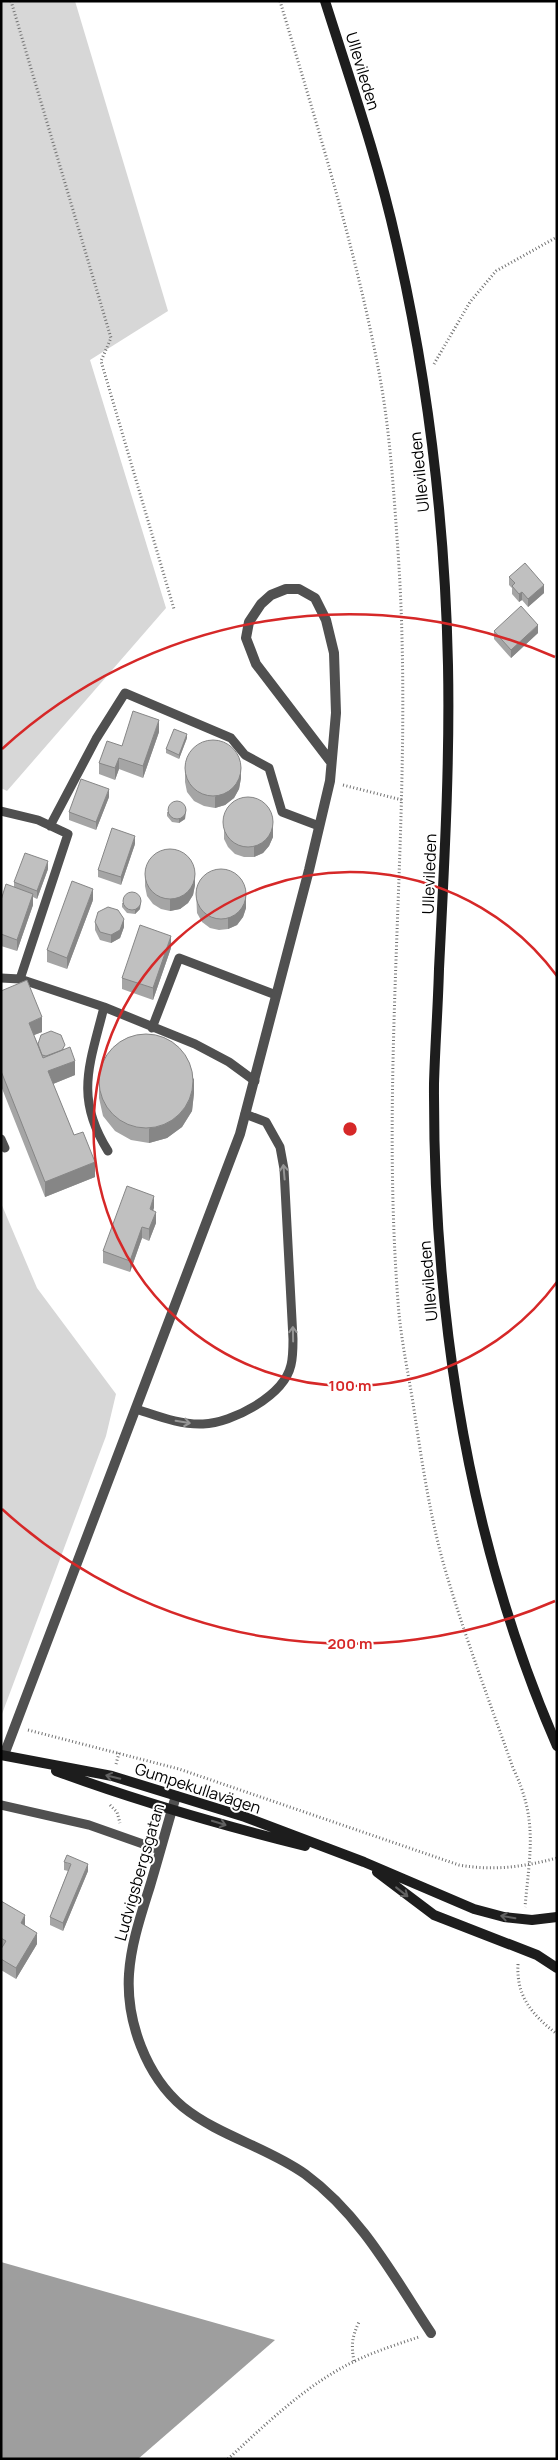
<svg xmlns="http://www.w3.org/2000/svg" width="558" height="2460" font-family="Manrope,sans-serif">
<style>
.green{fill:#d7d7d7}
.water{fill:#9e9e9e}
.lines{fill:none;stroke-linecap:round;stroke-linejoin:round}
.path{stroke:#727272;stroke-width:3;stroke-dasharray:1 2.5;stroke-linecap:butt}
.lane{stroke:#505050;stroke-width:9}
.street{stroke:#505050;stroke-width:10}
.secondary{stroke:#1d1d1d;stroke-width:10}
.wall{fill:#a5a5a5}
.shaded-wall{fill:#868686}
.building{fill:#c0c0c0;stroke:#868686}
.oneway{stroke:#969696}
.oneway2{stroke:#616161}
.ring{fill:none;stroke:#d62828;stroke-width:2.5}
.labels{text-anchor:middle;stroke-width:4;stroke-linejoin:round;paint-order:stroke}
.street-label{font-size:16px;fill:#000;stroke:#fff}
.centre{fill:#d62828;stroke:#fff;stroke-width:2.5}
.ring-label{font-size:15px;text-anchor:middle;font-weight:bold;fill:#d62828;stroke:#fff;stroke-width:4;stroke-linejoin:round;paint-order:stroke}
</style>
<rect width="100%" height="100%" fill="#fff"/>
<path class="green" d="M1,1h74l93,310 -78,49 76,248 -159,183 -6,-3z
M1,1203l36,85 79,106 -10,42 -104,278z"/>
<path class="water" d="M1,2262l274,78 -137,119h-137z"/>
<g class="lines">
<path class="path" d="M11,1l100,337 -10,23 73,248
M280,1c36,121 74,242 98,366 11,56 15,114 19,171 20,258 -20,517 2,776 3,29 9,59 14,89 8,53 16,108 30,159 20,70 46,138 70,206 25,52 17,83 12,139
M434,364l36,-62 26,-31 61,-34
M343,785l59,15
M28,1730l151,39 280,96c35,6 64,2 98,-7
M116,1764l3,-11
M110,1805l7,7 3,11
M518,1964c-2,32 14,51 39,70
M354,2361c-3,-16 -2,-24 5,-39
M228,2459c39,-36 79,-75 127,-98 21,-10 43,-17 64,-24"/>
<path class="lane" d="M1,811l37,9 30,14 -48,145
M50,826l46,-87 29,-46 106,45 14,17 24,13 13,44 37,14
M1,978l19,1 84,28c-14,57 -30,90 4,144
M104,1007l91,37 34,18 26,19
M152,1028l27,-70 97,37
M1,1139l4,9
M136,1409c22,7 44,16 67,15 29,-1 81,-28 88,-59 2,-8 2,-18 2,-26l-9,-170 -4,-22 -14,-25 -21,-8
M1,1805l88,20 71,25"/>
<path class="street" d="M4,1755l236,-621 69,-264 21,-89 6,-68 -2,-60 -8,-33 -11,-22 -16,-9h-13l-15,6 -10,9 -12,18 -3,16 10,26 75,98
M176,1796c-9,30 -17,60 -26,90 -9,29 -19,58 -21,88 -3,47 17,102 54,133 36,29 84,40 122,67 56,41 89,103 126,159"/>
<path class="secondary" d="M325,1c25,79 53,159 71,240 32,139 49,282 52,424 2,101 -4,203 -9,304 -1,38 -4,77 -5,115 -1,227 32,453 123,662
M1,1755l111,21 133,41 119,45 110,47 30,8 28,3 25,-3
M56,1771c81,30 165,54 249,75
M377,1872l57,43 103,40 20,13"/>
</g>
<path class="wall" d="M509,577l35,16 -16,14 -6,-7 -3,2 -7,-8v-6l-3,-3z
M494,631l44,2 -27,25 -17,-19z
M159,732l-16,46 -24,-9 -4,11 -16,-6v-11l23,-17z
M187,738l-8,21 -13,-6v-4z
M185,770l56,8 -2,11 -5,9 -9,7 -10,3 -11,-2 -10,-5 -7,-9 -2,-10z
M109,797l-13,33 -27,-10v-8z
M186,811l-1,8 -6,4 -7,-1 -5,-6v-4z
M224,817l49,20 -4,9 -6,7 -9,4h-10l-9,-3 -7,-7 -4,-8z
M135,844l-14,41 -23,-8v-7z
M48,869l-11,30 -4,-2v8l-16,46 -16,-5v-46l13,-13v-5z
M145,875l50,10 -2,10 -5,8 -8,6 -10,2 -9,-2 -8,-5 -6,-8 -2,-10z
M196,892l50,16 -3,9 -6,8 -9,4 -9,1 -9,-2 -8,-6 -5,-9z
M93,900l-26,69 -20,-7v-12z
M141,902l-1,7 -5,5 -8,-1 -5,-6v-4z
M95,922l29,5 -4,11 -9,5 -11,-3 -5,-10z
M171,948l-18,52 -31,-11v-11z
M1,991l41,41 -8,3 4,9 27,5 10,26 -22,9 21,51 21,42 -50,20 -44,-111z
M99,1084l95,9 -2,18 -10,16 -15,11 -18,5 -18,-3 -16,-9 -12,-15 -4,-18z
M154,1208l-1,2 3,13 -7,18 -7,-3 -12,34 -27,-9v-12z
M64,1862l24,9 -25,60 -13,-6v-8l18,-46 -4,-1z
M1,1901l24,25 12,18 -21,35 -15,-9z"/>
<path class="shaded-wall" d="M544,585v8l-16,14v-8z
M522,592v8l-3,2v-8z
M538,625v8l-27,25v-8z
M159,720v12l-16,46v-12z
M187,734v4l-8,21v-4z
M119,758v11l-4,11v-12z
M241,766v12l-2,11 -5,9 -9,7 -10,3v-11z
M109,789v8l-13,33v-8z
M186,807l-1,12 -6,4v-4z
M273,826v11l-4,9 -6,7 -9,4v-11z
M135,836v8l-14,41v-8z
M48,861v8l-11,30v-8z
M195,874v11l-2,10 -5,8 -8,6 -10,2v-12z
M93,889v11l-26,69v-11z
M33,894v11l-16,46v-11z
M246,896v12l-3,9 -6,8 -9,4v-11z
M141,898l-1,11 -5,5v-4z
M124,919v8l-4,11 -9,5v-8z
M171,936v12l-18,52v-12z
M42,1017v15l-13,5v-14z
M75,1061v14l-27,11v-15z
M194,1078v15l-2,18 -10,16 -15,11 -18,5v-14z
M95,1162v15l-50,20v-15z
M154,1196v12l-4,12v-11z
M156,1212v11l-7,18v-12z
M142,1227v11l-12,34v-11z
M88,1864v7l-25,60v-8z
M25,1915v12l-4,-4z
M37,1933v11l-21,35v-11z"/>
<path class="building" d="M525,563l19,22 -16,14 -6,-7 -3,2 -7,-8 3,-3 -6,-6z
M521,606l17,19 -27,25 -17,-19z
M133,711l26,9 -16,46 -24,-8 -4,10 -16,-5 8,-22 15,5z
M174,729l13,5 -8,21 -13,-6z
M185 768a28 28 0 1 1 56 0a28 28 0 1 1-56 0Z
M81,779l28,10 -13,33 -27,-10z
M223 822a25 25 0 1 1 50 0a25 25 0 1 1-50 0Z
M168 810a9 9 0 1 1 18 0a9 9 0 1 1-18 0Z
M112,828l23,8 -14,41 -23,-7z
M145 874a25 25 0 1 1 50 0a25 25 0 1 1-50 0Z
M25,853l23,8 -11,30 -23,-9z
M196 894a25 25 0 1 1 50 0a25 25 0 1 1-50 0Z
M72,881l21,8 -26,69 -20,-8z
M6,884l27,10 -16,46 -16,-6v-34z
M123 901a9 9 0 1 1 18 0a9 9 0 1 1-18 0Z
M108,907l10,3 6,9 -4,11 -9,5 -11,-3 -5,-10 3,-10z
M140,925l31,11 -18,52 -31,-10z
M27,980l15,37 -13,6 14,35 27,-11 5,14 -27,10 26,64 9,-3 12,30 -50,20 -44,-111v-80z
M51,1031l10,4 4,10 -3,5 -16,6 -4,-1 -4,-11 3,-9z
M99 1081a47 47 0 1 1 94 0a47 47 0 1 1-94 0Z
M127,1186l27,10 -4,13 6,3 -7,17 -7,-2 -12,34 -27,-10z
M67,1855l21,9 -25,59 -13,-6 21,-53 -7,-2z
M1,1901l24,14 -4,8 16,10 -21,35 -15,-9v-10l5,-8 -5,-3z"/>
<defs><path id="oneway-shaft" d="M-6 0H5M1.5-3L5.5 0L1.5 3" fill="none" stroke-width="1.6" stroke-linecap="round" stroke-linejoin="round" transform="scale(1.25)"/></defs>
<g class="oneway">
<use href="#oneway-shaft" transform="translate(284 1172) rotate(-95)"/>
<use href="#oneway-shaft" transform="translate(293 1334) rotate(-91)"/>
<use href="#oneway-shaft" transform="translate(183 1422) rotate(9)"/>
</g>
<g class="oneway2">
<use href="#oneway-shaft" transform="translate(113 1777) rotate(-166)"/>
<use href="#oneway-shaft" transform="translate(219 1823) rotate(17)"/>
<use href="#oneway-shaft" transform="translate(402 1892) rotate(38)"/>
<use href="#oneway-shaft" transform="translate(508 1917) rotate(-171)"/>
</g>
<g class="ring">
<path d="M557 1282A257 257 0 1 1 557 976"/>
<path d="M555 1601A515 515 0 0 1 2 1509M2 749A515 515 0 0 1 555 657"/>
</g>
<g class="labels">
<g class="street-label">
<text transform="translate(363 71) rotate(73)" y="6">Ullevileden</text>
<text transform="translate(419 472) rotate(-96)" y="6">Ullevileden</text>
<text transform="translate(429 874) rotate(-88)" y="6">Ullevileden</text>
<text transform="translate(428 1281) rotate(-95)" y="6">Ullevileden</text>
<text transform="translate(198 1788) rotate(18)" y="6">Gumpekullavägen</text>
<text transform="translate(139 1872) rotate(-74)" y="6">Ludvigsbergsgatan</text>
</g>
</g>
<circle cx="350" cy="1129" r="8" class="centre"/>
<g class="ring-label">
<text x="350" y="1391">100 m</text>
<text x="350" y="1649">200 m</text>
</g>
<rect width="558" height="2460" fill="none" stroke="#000000" stroke-width="5"/>
</svg>
